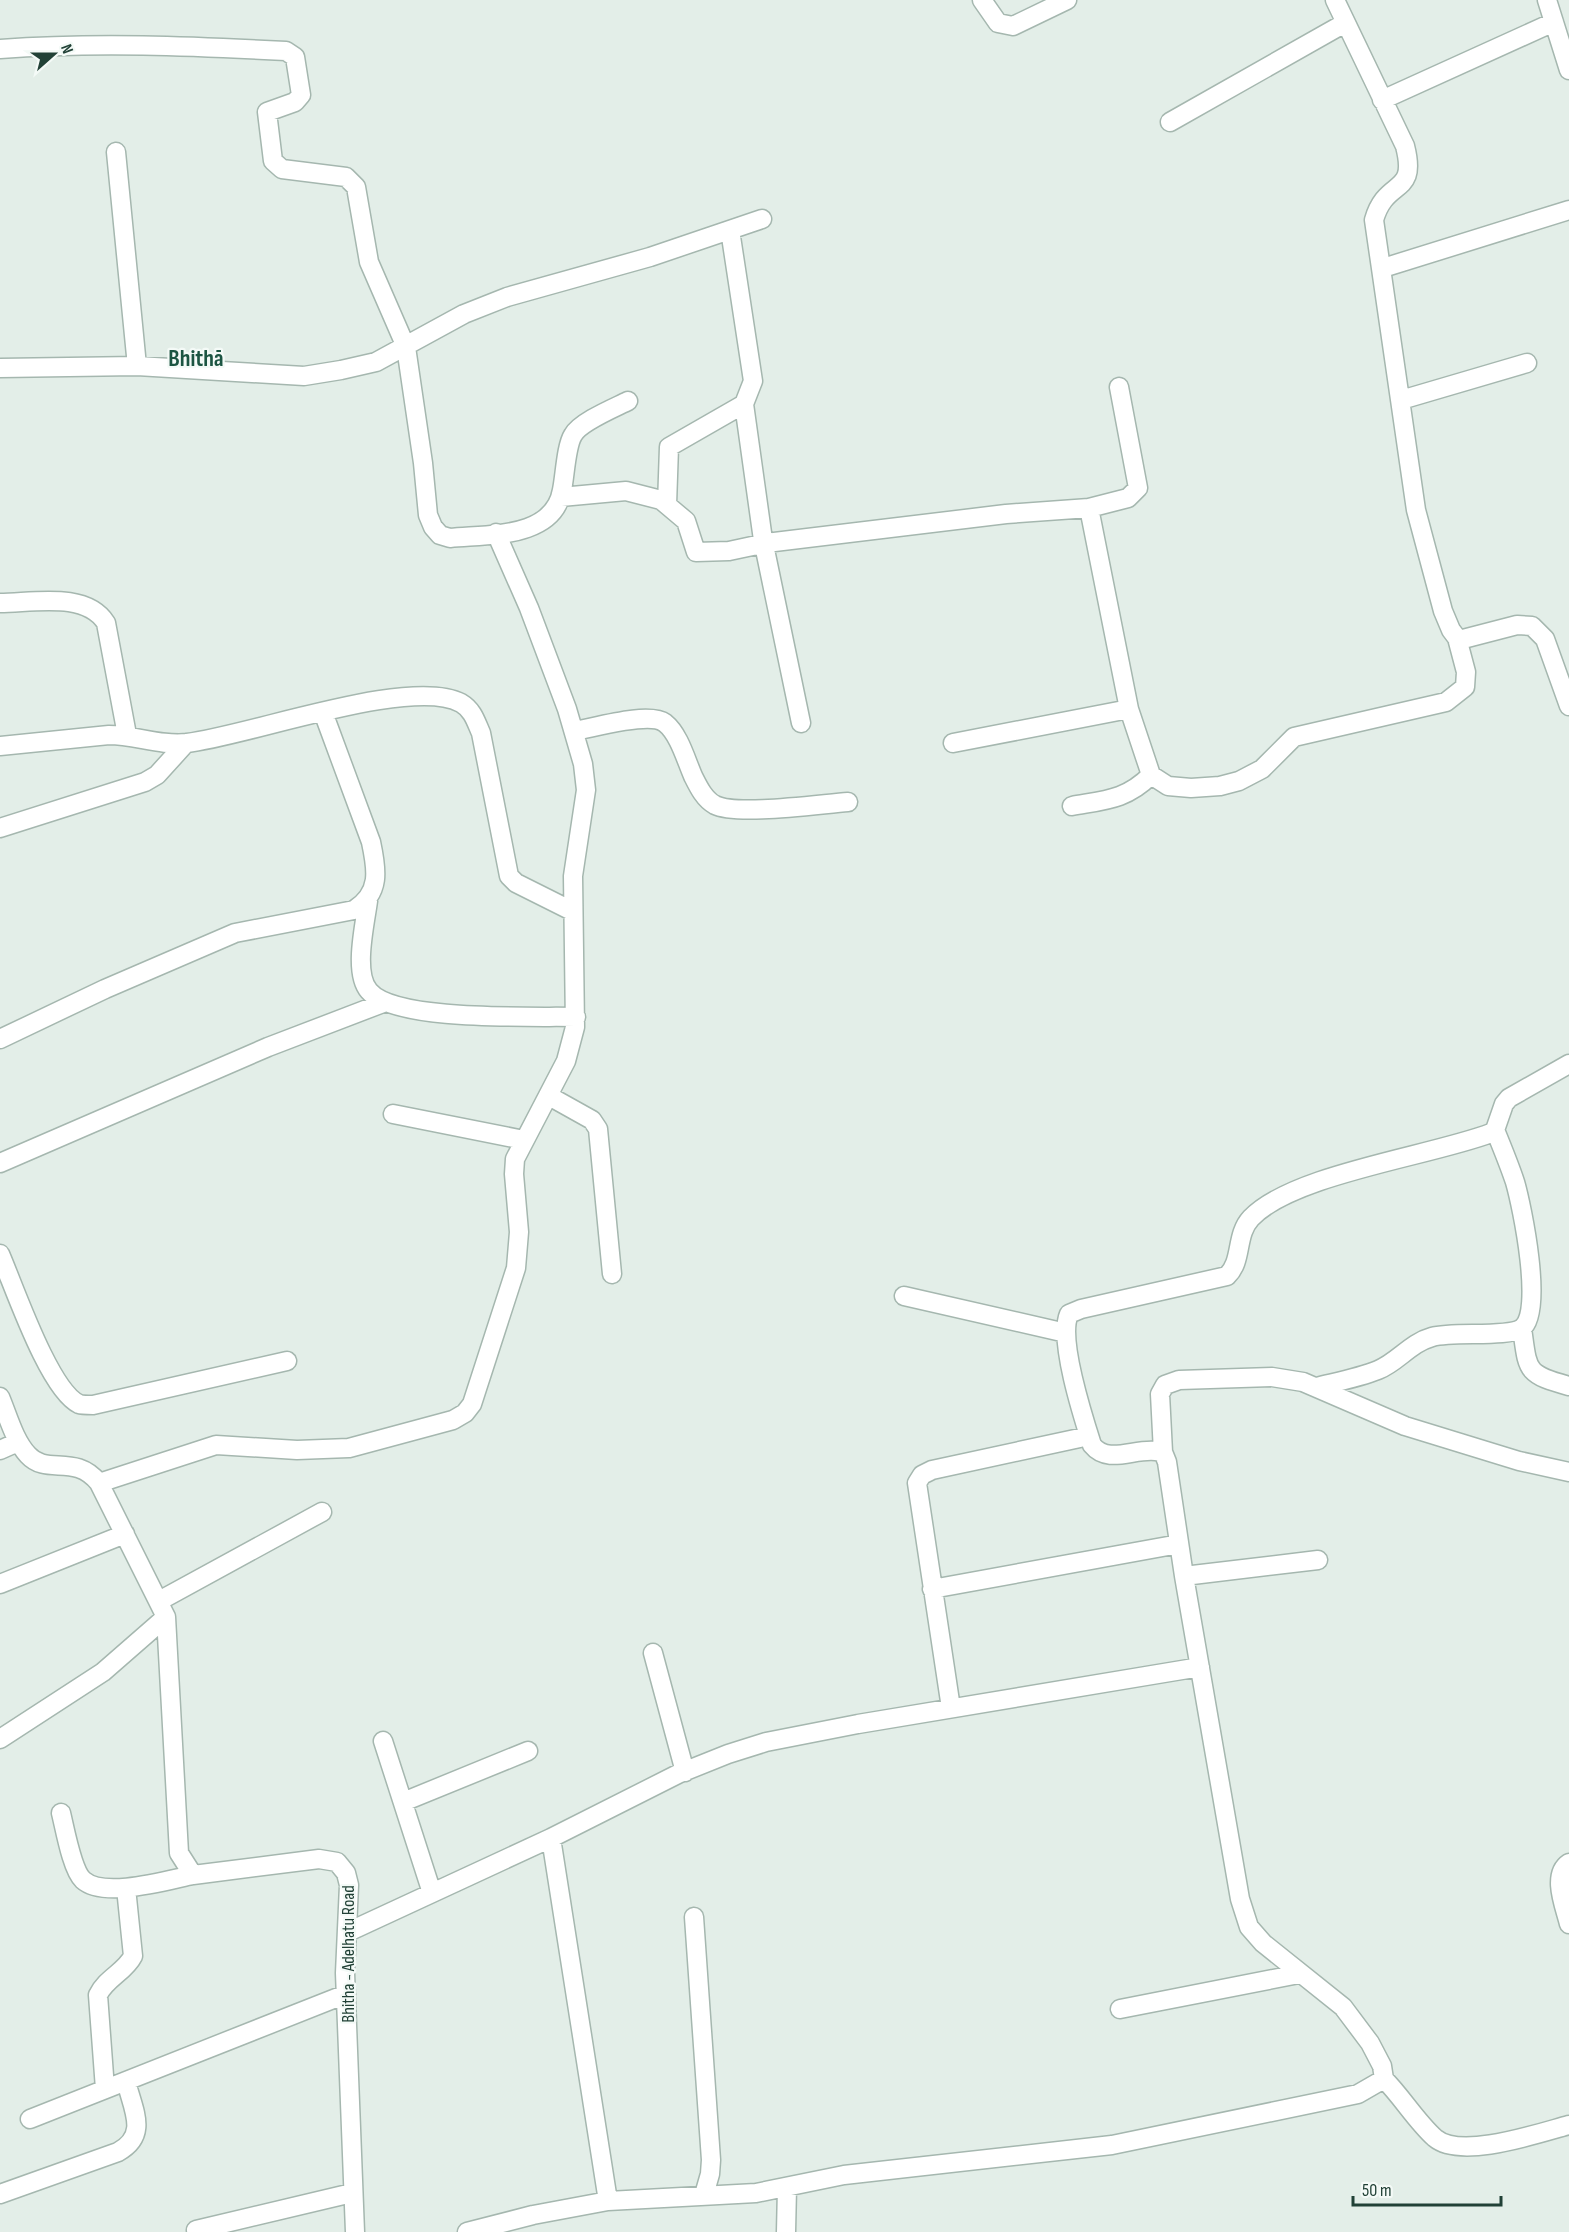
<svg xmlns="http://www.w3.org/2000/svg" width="1569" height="2232" font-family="'Sofia Sans Condensed',sans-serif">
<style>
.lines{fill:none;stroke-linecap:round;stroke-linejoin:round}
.street-casing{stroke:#a5b7af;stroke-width:21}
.street{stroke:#fff;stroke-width:18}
.labels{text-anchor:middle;stroke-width:4.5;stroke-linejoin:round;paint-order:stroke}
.street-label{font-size:18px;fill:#214136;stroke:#f4faf7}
.district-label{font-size:24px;font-weight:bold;fill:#1c5542;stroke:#f4faf7}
</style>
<rect width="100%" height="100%" fill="#e3eee8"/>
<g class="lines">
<g class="street-casing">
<path id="street" d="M982,0l16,23 15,3 54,-26
M1335,0l70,146c13,51 -19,31 -31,74l42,290 27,101 8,19 6,8 6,1 54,-14 15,1 13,13 24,67
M1547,0l22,70
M0,49c96,-7 190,-3 286,2l9,6 6,38 -6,7 -28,10 6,49 9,8 64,8 10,10 13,75 37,85 17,116 5,52 5,12 7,8 10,3c38,-4 104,1 112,-48 3,-14 4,-44 11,-55 7,-13 41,-27 55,-34
M1382,100l172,-78
M1170,122l175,-99
M116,152l21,214
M1383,268l186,-58
M0,368l137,-2 167,10 37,-6 35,-8 88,-48 43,-17 143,-40 112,-38
M1401,400l126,-37
M744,404l19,136 38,183
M561,497l65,-6 35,9 25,21 10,31 33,-1 37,-8 240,-29 83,-6 39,-10 10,-10 -19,-101
M667,505l2,-58 75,-43 9,-23 -23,-151
M1089,508l40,201 22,66 17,11 23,2 29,-2 19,-5 23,-12 32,-32 152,-35 19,-15 1,-15 -9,-34
M0,603c32,0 86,-12 106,20l21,112
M574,731c19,-3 75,-20 91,-8 14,11 21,37 28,53 5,10 11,23 22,29 22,11 105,-1 133,-3
M953,743l176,-34
M0,746l109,-11c26,0 51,11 78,8 61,-7 224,-67 274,-40 12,7 15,19 20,30l28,143 7,7 56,28
M1072,806c33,-6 54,-6 79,-31
M0,828l145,-46 12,-7 29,-32
M368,901c-3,23 -15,72 1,90 26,31 164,25 207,26
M0,1039l105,-50 130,-56 119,-23c27,-17 23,-40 17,-68l-48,-130
M549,1096l43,24 6,9 14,145
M393,1114l131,26
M0,1163l268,-116 115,-44
M0,1254c14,32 49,136 79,150 3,1 10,1 14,1l194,-44
M904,1296l162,37
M1522,1328c6,43 3,46 47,58
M1316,1387c20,-5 42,-9 62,-17 20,-8 32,-27 54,-33 22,-6 76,1 90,-9 22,-15 0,-122 -7,-146 -6,-18 -13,-35 -20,-52
M0,1397c8,19 14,43 28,58 19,21 47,-2 71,28l67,134 13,236 14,22 126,-16 18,3 9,11 3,12 -4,88 10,259
M0,1450l18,-8
M1163,1452l-3,-58 5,-9 14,-5 93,-3 31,5 102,44 114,35 50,11
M99,1483l117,-38 81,5 52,-2 104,-28 12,-7 7,-9 44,-136 3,-36 -5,-58 1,-15 51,-98 9,-34 -2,-151 13,-86 -3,-26 -16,-55 -38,-101 -33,-75
M1184,1576l134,-16
M0,1584l125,-50
M932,1589l247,-45
M159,1601l163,-89
M653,1653l32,119
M951,1708l-34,-225 5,-8 10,-5 157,-34
M0,1739l103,-67 63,-55
M383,1741l49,152
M403,1802l125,-51
M61,1813c4,16 11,57 22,67 21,19 85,0 110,-5
M551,1838l57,363
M1569,1863c-18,12 -4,44 0,61
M694,1917l17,243 -1,14 -6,21
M348,1932l203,-94 127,-64 50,-20 38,-12 92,-18 342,-57
M1120,2009l179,-35
M1384,2079c18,18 32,42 51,59 26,22 104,-5 134,-13
M105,2089l-7,-94c8,-17 27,-23 35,-39l-7,-68
M30,2119l316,-125
M0,2194l118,-42c31,-17 15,-42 8,-71
M196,2230l156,-37
M467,2232l66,-17 75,-14 148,-8 88,-18 268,-30 246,-51 26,-15 -2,-13 -12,-23 -27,-36 -80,-64 -14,-16 -9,-28 -56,-323 -17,-114 -4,-10 -7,-1c-22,-3 -48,14 -64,-6 -9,-28 -34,-106 -23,-131l12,-5 146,-33c16,-15 8,-41 24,-58 42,-44 180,-62 240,-85l4,-3 9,-26 5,-6 60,-34
M786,2232l1,-44"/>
</g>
<use href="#street" class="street"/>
</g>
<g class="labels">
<g class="street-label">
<text transform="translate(348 1954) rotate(-90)" y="6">Bhitha - Adelhatu Road</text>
</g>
<g class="district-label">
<text x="196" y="366">Bhithā</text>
</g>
</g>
<g transform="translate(54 54) rotate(69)" stroke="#f4faf7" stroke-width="4.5" paint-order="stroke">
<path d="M0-4.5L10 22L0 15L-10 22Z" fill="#214136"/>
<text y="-9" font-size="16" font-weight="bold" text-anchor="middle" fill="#214136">N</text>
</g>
<path d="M1353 2196v9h148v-9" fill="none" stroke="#214136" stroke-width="3"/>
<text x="1362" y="2196" font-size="18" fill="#214136" stroke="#f4faf7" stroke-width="4.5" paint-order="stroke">50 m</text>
</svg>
